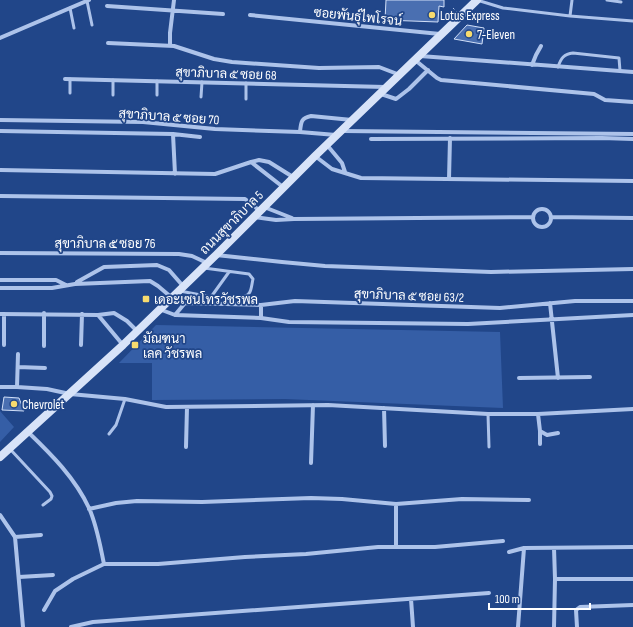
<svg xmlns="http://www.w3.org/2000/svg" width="633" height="627" font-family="'Sofia Sans Condensed',Sarabun,sans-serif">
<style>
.green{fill:#355ea6}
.building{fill:#4a6fb1;stroke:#d1dff8}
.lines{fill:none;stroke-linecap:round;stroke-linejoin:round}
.lane{stroke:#adc3ea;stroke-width:3}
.street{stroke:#adc3ea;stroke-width:4}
.secondary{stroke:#d8e3f8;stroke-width:8}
.path-bridge{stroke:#adc3ea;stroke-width:1;stroke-dasharray:2 3;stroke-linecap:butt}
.poi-dot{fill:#f7db6e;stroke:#214689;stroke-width:1.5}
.labels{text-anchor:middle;stroke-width:3.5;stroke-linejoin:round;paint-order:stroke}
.poi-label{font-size:13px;fill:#fff;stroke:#214689;text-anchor:start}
.street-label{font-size:13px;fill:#fff;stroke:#214689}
</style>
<rect width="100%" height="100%" fill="#214689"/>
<path class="green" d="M156,325l344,7 3,76 -218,-9 -133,1v-37h-33z
M0,411l14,16 -14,15z"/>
<path class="building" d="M386,0h58v7l-5,-1 -1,16 -53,-2z
M467,25l17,3 -2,16 -28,-5z
M4,397l15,1 5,13 -22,-1z"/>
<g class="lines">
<path class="lane" d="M477,0l26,8 67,8 63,5
M607,0l14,2
M87,1l5,24
M70,8l4,20
M570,16l2,-16
M558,67c3,-9 6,-13 15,-14l46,5 1,13
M70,93v-14
M113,95v-15
M157,95v-14
M201,97l1,-15
M246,99v-16
M180,291l31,6h31c10,-1 9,-10 11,-18l-4,-5 -45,-6
M211,297l18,-25
M488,414l1,33
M109,434l7,-9 9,-26
M10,449l40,43 2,4 -1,3 -8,6"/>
<path class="street" d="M107,6l116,8
M250,15l190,19
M0,38l89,-38
M108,43l66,3 40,13 18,3 87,6 60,-1 21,8
M170,46v-13l4,-33
M420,56l213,16
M415,60l22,18 4,2 153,14 11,6 28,2
M532,65l4,-10 5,-9
M65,79l320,8
M381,94l15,5 13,-10 19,-19
M0,120l143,2 72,7 85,3 36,3
M0,131l173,3 2,40
M343,131l290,3
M300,132c1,-10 1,-14 11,-16l41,4
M173,134l27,3
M371,139l231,-1 31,1
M327,145l15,18 3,9
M315,156l17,13 29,9 272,3
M251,162l32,25
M0,170l215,4 36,-12 8,-2 10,2 24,15
M449,179l1,-41
M0,196l245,3 15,12
M264,207l28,11
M533 218a9 9 0 1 1 18 0a9 9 0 1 1-18 0Z
M254,217l22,3 18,-1 239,-2
M552,217l81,1
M0,253l179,1 13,2 15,7
M216,255l66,7 43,4 166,6 142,-3
M0,280h56l10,5
M77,282l27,-15 53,-2 12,5 14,16
M0,288h52l23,-4 75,-3 8,5 13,11 14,6 76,2 34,-4 205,7 75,-7h58
M550,303l8,75
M261,305v13
M159,309l16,6 86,3 28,4 179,2 165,-9
M44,313v33
M0,314l98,1 16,-2 13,8 10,10
M4,314v31
M98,315l25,30
M175,315l10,-12
M81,345l1,-31
M18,354l-1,33 30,2 23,5 55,5 41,8 162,-2 160,9h50l95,-5
M18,367l27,1
M519,378l71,-1
M0,387h17
M384,408l1,38
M538,414l2,17 7,4 11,-2
M540,431v13
M28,432c24,23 47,46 61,76 8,18 11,37 15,56h54l87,-7 61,-3 72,-7h57l68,-6
M186,447l1,-40
M311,463l2,-58
M396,504v42
M89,509l27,-6 21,-2 65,1 109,-4 31,1 54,5 66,-5 67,1
M0,515l15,22 8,90
M15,537l26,-2
M554,548l1,31
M509,552l15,-4 109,-1
M19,577l34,-2
M411,599l2,28
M44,610l11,-19 18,-12 31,-15
M71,627l22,-5 396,-29
M518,627l6,-79
M554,627l1,-48h78
M577,627l-1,-17 4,-3 53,-2"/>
<path class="secondary" d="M0,457l123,-112 93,-90 99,-99 162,-156"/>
<path class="path-bridge" d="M453,8l14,14"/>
</g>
<g class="poi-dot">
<circle cx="432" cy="15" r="4"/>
<circle cx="469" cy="34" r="4"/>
<rect x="142" y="295" width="8" height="8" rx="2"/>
<rect x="131" y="341" width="8" height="8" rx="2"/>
<circle cx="14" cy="404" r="4"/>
</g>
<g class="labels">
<g class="poi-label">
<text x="440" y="20">Lotus Express</text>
<text x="477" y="39">7-Eleven</text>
<text x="154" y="304">เดอะเซนโทรวัชรพล</text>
<text x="143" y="343">มัณฑนา<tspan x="143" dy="15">เลค วัชรพล</tspan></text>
<text x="22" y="409">Chevrolet</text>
</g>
<g class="street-label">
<text transform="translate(358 16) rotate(6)" y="5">ซอยพันธ์ุไพโรจน์</text>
<text transform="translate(226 73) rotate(2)" y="5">สุขาภิบาล ๕ ซอย 68</text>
<text transform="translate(169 116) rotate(4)" y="5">สุขาภิบาล ๕ ซอย 70</text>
<text transform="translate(231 222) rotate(-45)" y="5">ถนนสุขาภิบาล 5</text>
<text x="105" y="248">สุขาภิบาล ๕ ซอย 76</text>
<text transform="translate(409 295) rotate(2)" y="5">สุขาภิบาล ๕ ซอย 63/2</text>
</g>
</g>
<path d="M489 603v6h101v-6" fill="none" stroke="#ffffff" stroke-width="2"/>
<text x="495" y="603" font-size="12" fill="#ffffff" stroke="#214689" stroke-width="3" paint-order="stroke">100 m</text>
</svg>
